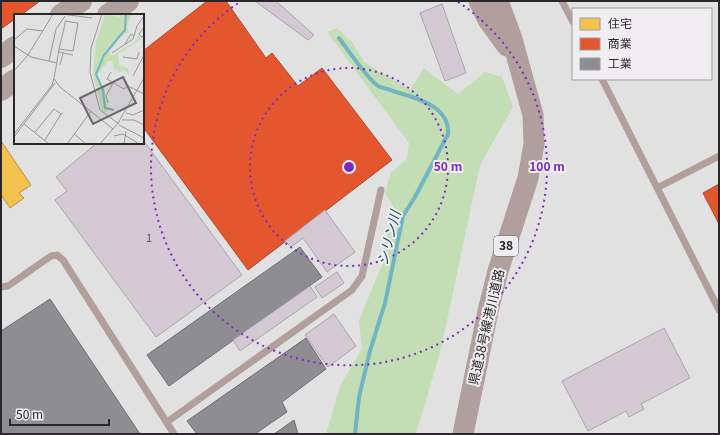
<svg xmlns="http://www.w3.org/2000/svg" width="720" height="435" font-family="Georgia,'Noto Sans JP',serif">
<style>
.green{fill:#c3deb5}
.homes{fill:#f2c14e;stroke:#b69343}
.shops{fill:#e4572e;stroke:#ac492c}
.industry{fill:#8d8d92;stroke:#6f6e72}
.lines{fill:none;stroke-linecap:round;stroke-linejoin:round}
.stream{stroke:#71b4c2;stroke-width:4}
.building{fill:#d5c8d5;stroke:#a7a6a7}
.service{stroke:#b19f9b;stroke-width:7}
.primary{stroke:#b09f9c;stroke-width:21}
.trunk{stroke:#b1a19e;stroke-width:22}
.ring{fill:none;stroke:#7b2cbf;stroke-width:2;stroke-dasharray:2 4}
.labels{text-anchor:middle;stroke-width:4;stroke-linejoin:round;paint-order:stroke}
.number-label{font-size:11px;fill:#544f54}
.shield{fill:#f0edf0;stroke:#656265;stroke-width:1}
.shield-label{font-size:12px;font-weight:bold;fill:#292729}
.street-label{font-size:13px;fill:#292729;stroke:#f0edf0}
.water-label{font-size:14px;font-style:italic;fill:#0f4853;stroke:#f0edf0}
.inset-river{fill:none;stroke:#71b4c2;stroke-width:2}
.inset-road{fill:none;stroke:#989798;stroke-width:1}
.view{fill:#6a686a;fill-opacity:0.15;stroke:#6a686a;stroke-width:2}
.inset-edge{fill:none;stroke:#292729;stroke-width:2}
.centre{fill:#7b2cbf;stroke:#f0edf0;stroke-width:2}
.ring-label{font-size:12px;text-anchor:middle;font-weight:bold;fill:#7b2cbf;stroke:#f0edf0;stroke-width:4;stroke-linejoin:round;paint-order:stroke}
</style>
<rect width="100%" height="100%" fill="#e2e1e2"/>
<path class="green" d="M337,28l16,15 11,19 46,28 14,-22 34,26 27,-22 17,5 11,30 -33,58 -39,184 -25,85h-90l14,-48 22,-37 -3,-29 23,-55 6,-37 8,-16 -11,-20 6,-19 16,-14 2,-16 -82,-111z"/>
<path class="homes" d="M1,141l30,44 -12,8 5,5 -14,10 -9,-13z"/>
<path class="shops" d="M1,1h39l-19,14h-6v4l-14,10z
M207,1h19l40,57 6,-5 26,33 24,-18 70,92 -144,110 -105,-143v-76z
M719,184v40l-16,-31z"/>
<path class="industry" d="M300,247l22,30 -153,109 -22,-31z
M50,299l90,135h-139v-103z
M306,338l20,31 -44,33 5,10 -32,22h-58l-10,-13z
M294,420l4,14h-24z"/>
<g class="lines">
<path class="stream" d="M339,38c10,13 27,39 39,48 4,2 11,3 15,5 22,7 57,14 55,43l-33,63 -12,19 -18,87 -15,48 -11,46 -4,37"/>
</g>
<path class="building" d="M255,1h21l38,34 -6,5z
M442,4l24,69 -21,8 -25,-68z
M143,140l99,135 -86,62 -101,-137 12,-9 -11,-14 41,-34h46z
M325,210l30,42 -28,20 -24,-34 -12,9 -6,-6z
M337,272l7,11 -22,15 -7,-11z
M310,286l7,11 -77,54 -7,-11z
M334,314l22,32 -28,21 -23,-32z
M664,328l26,50 -49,26 3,5 -15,8 -3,-6 -38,20 -26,-50z"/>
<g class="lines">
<path class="service" d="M562,1l11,21
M602,79l117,231
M657,188l62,-32
M1,287l7,-1 43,-30 6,-1 6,5 111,174
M167,422l185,-132 10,-14 19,-86"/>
<path class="primary" d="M479,1l9,19 19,26
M463,434l25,-123 10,-40 30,-93 6,-34 -1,-29 -21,-76 -14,-38"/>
<path class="trunk" d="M61,15l20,-14
M108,15l20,-14
M1,57l14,-10
M1,90l14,-10"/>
</g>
<g class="ring">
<circle cx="349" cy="167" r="99"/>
<path d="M458 2A198 198 0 1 1 240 2"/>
</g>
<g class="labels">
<g class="number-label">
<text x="149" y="242">1</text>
</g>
<rect class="shield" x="494" y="236" width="24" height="20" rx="3"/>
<g class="shield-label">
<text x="506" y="250">38</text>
</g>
<g class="street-label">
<text transform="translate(486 327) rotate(-77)" y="5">県道38号線港川道路</text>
</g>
<g class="water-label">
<text transform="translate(389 238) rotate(-76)" y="5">シリン川</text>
</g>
</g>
<g transform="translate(14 14)">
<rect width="130" height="130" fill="#e2e1e2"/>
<path d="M91,0l15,3v-3h12l-5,12 2,6 -8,3 -12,17 3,4 24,-15 2,-6 4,3 -24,16 1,11 9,3 1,7 -5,-5 -4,2 -6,-4 -2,-7h-4l-11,14v6l7,5 3,20 8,4 -6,-1 -4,4 -3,-2 -9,-37 3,-32z" fill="#c3deb5"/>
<path class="inset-river" d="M100,96l-9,-2 -2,-18 -7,-16 8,-19 21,-25 1,-16"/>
<path class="inset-road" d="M48,0l30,4M88,0l-11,34 -1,24 10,38 19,14M130,13l-5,7 3,3 2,-1M0,26l13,-11 16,2M111,30l6,-10 3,2M0,32l17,11 26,6M45,38l14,3M98,39l21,-14 4,-13 7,-10M109,43l14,2 2,-7M35,47l7,-32 9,-13M46,51l3,-12M0,57l14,-16 25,-41M97,58l-4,7 17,10 4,-3 16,8M119,62l11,-21M40,65l6,8 53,42M94,89l-2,-7 7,-13M112,99l7,2 11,-5M108,106h12l10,5M10,110l25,20M105,111l25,13M21,118l19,-23 7,5 2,-1M0,120l38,-49 2,-7 3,-16 2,-13 6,-25v-3l13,2 -5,28 -14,-2M60,120l12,10M100,122l9,-2 16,10M0,123l41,-54M31,126l16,-26M53,130l24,-33M86,130l18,-21 26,-45M110,130l2,-13"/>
<path class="view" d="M109,63l13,26 -43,21 -13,-26z"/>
<rect width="130" height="130" class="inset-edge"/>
</g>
<circle cx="349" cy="167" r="6" class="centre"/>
<g class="ring-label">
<text x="448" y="171">50 m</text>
<text x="547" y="171">100 m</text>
</g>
<rect width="720" height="435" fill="none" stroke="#292729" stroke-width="4"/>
<rect x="572" y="8" width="140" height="72" fill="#f0edf0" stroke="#a09ea0"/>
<rect x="580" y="18" width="20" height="12" fill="#f2c14e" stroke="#a09ea0"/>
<text x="608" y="28" font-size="12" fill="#292729">住宅</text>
<rect x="580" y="38" width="20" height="12" fill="#e4572e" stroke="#a09ea0"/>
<text x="608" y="48" font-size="12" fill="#292729">商業</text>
<rect x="580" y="58" width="20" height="12" fill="#8d8d92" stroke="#a09ea0"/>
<text x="608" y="68" font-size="12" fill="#292729">工業</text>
<path d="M10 419v6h99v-6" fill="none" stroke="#292729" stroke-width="2"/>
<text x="16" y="419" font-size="12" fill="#292729" stroke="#f0edf0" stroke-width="3" paint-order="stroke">50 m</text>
</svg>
